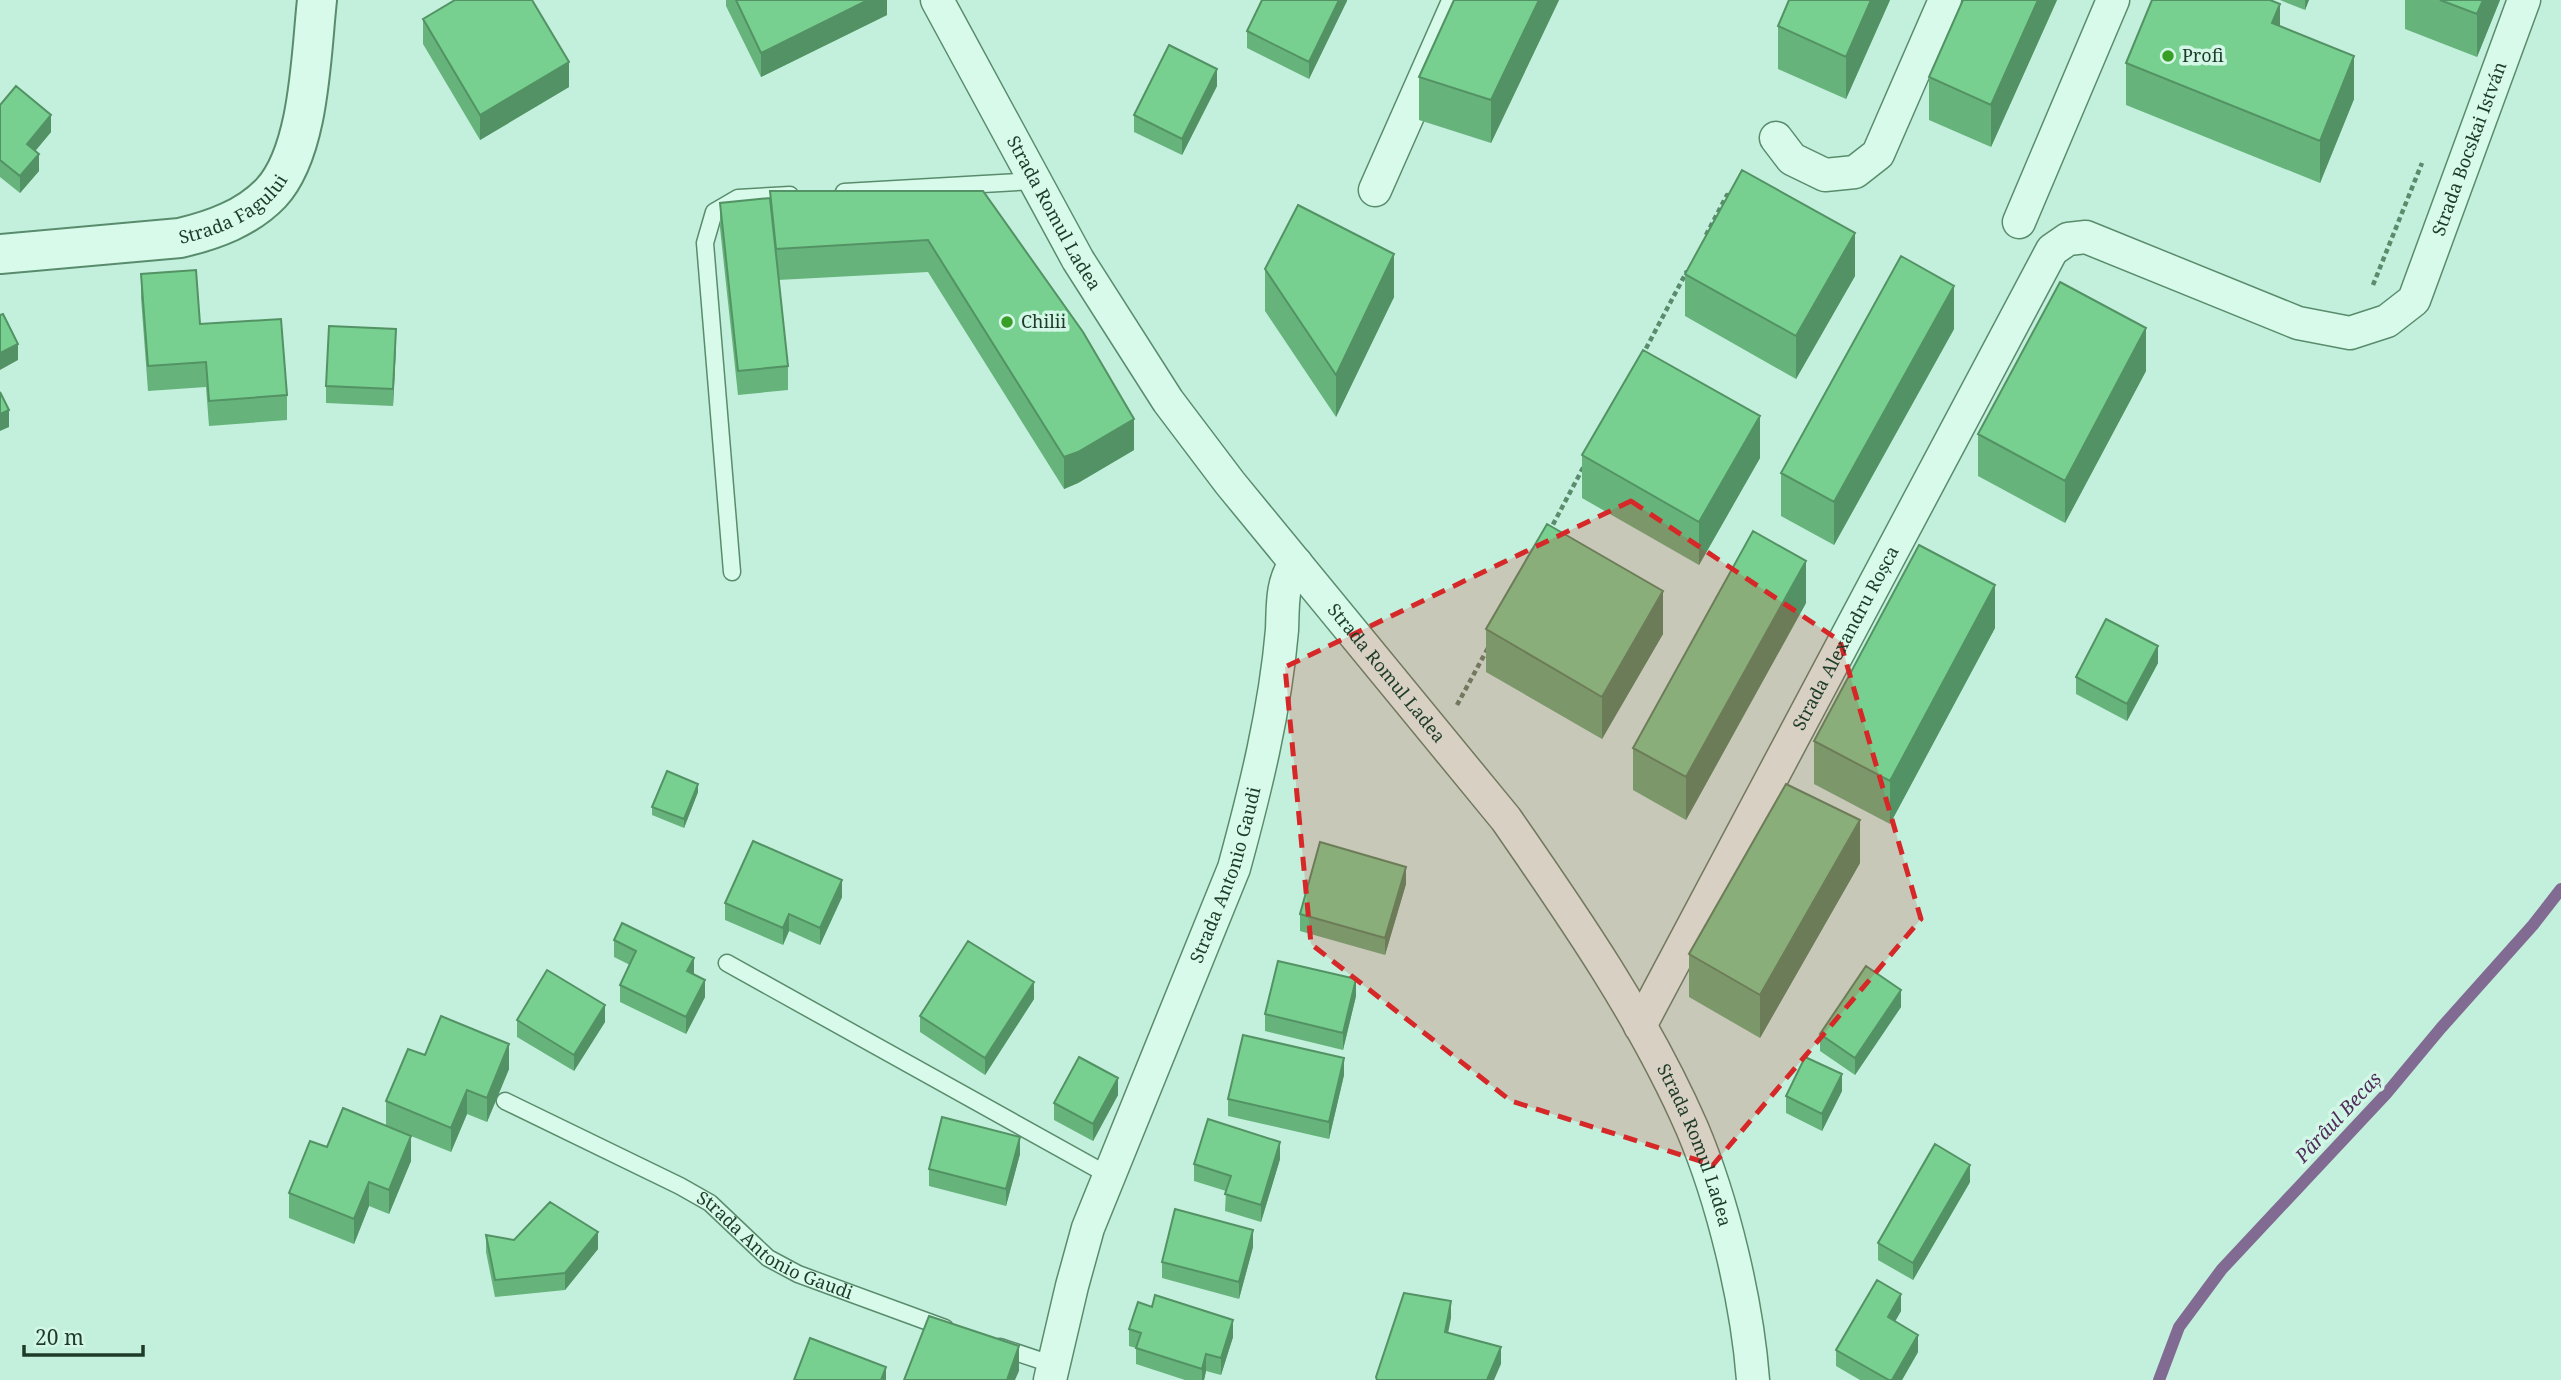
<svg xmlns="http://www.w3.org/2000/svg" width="2561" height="1380" font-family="'Noto Serif',serif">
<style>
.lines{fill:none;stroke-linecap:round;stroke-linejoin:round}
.stream{stroke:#826b92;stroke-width:12}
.service-casing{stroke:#598c6c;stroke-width:19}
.minor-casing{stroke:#598c6c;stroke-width:35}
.tertiary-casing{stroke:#598c6c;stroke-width:42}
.path{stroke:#598c6c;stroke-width:4.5;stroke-dasharray:5 3.5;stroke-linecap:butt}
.service{stroke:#d7faea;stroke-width:16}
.minor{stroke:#d7faea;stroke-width:32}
.tertiary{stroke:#d7faea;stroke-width:38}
.wall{fill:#66b37b}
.shaded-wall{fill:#539264}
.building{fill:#77d08f;stroke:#539264;stroke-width:2}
.marked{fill:#d62828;fill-opacity:0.2;stroke:#d62828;stroke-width:5;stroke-dasharray:14 9;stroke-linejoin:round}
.poi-dot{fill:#399e26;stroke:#d3f7e7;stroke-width:2.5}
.labels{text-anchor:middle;stroke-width:7;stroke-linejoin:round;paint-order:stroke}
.poi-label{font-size:18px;fill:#1e3b27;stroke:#d3f7e7;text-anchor:start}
.street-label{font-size:18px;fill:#1e3b27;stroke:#d3f7e7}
.water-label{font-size:19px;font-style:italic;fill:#512c5b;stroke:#d3f7e7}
</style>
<rect width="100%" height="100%" fill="#c3f0dc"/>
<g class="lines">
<path class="stream" d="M2159,1380l20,-53 43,-58 164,-175 55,-66 92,-103 28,-36"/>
<g class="service-casing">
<g id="service">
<path d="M844,192l191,-11"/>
<path d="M732,572l-27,-329 9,-31 24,-14 52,-3"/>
<path d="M727,963l381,212"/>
<path id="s1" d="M505,1101l175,85 30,17 58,55 30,16 147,54"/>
<path d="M1000,1347l54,18"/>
</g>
</g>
<g class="minor-casing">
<g id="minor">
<path id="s2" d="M937,0l141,260 90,141 62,82 276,336c68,98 138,199 186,309 31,73 55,173 61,252"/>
<path d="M1776,138l16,21 33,16 30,-3 23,-18 67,-154"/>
<path d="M1375,190l84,-190"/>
<path d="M2019,222l94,-222"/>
<path id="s3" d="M1640,1026l412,-776 16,-11 18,-2 212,86 52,10 37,-12 27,-21 110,-300"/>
<path id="s4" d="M1050,1380l22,-94 16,-58 146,-360c21,-77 41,-157 48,-238 1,-22 -1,-49 14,-67"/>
</g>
</g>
<g class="tertiary-casing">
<g id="tertiary">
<path id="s5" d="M0,254l180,-16c34,-8 67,-20 91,-45 39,-42 40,-139 46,-193"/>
</g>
</g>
<path class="path" d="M1706,235l21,-40 5,3
M2373,285l49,-122
M1642,356l45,-85
M1549,532l35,-66
M1457,705l31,-57"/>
<use href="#service" class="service"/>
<use href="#minor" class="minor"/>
<use href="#tertiary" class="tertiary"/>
</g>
<path class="wall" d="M726,0h161v15l-126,62 -35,-71z
M1347,0l-38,79 -62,-31v-17z
M1454,0h105l-68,143 -72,-23v-43z
M1890,0l-44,99 -68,-30v-43z
M2057,0l-66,147 -62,-27v-43z
M2280,0h29l-4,10z
M2405,0h95l-23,57 -72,-28z
M423,19l146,68 -89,53 -57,-96z
M2280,26l74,73 -34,84 -194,-78v-42z
M1217,86l-35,69 -48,-23v-17z
M0,105l51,27 -16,19 4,20 -19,22 -20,-16z
M770,191h213l151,259 -56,33 -14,6 -136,-217 -150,8 10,86v24l-50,5 -18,-167v-25l50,-5z
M1265,269l129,28 -58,120 -71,-106z
M141,274l146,121v25l-78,6 -3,-39 -58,4 -7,-93z
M1685,274l170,2 -59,103 -111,-63z
M1954,329l-120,216 -53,-29v-43z
M396,346l-3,60 -67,-3v-17z
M2146,371l-81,152 -87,-47v-42z
M1582,455l178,3 -61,107 -117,-67z
M1806,603l-120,217 -53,-30v-42z
M1995,628l-105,196 -76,-40v-43z
M1486,629l177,5 -61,105 -116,-67z
M2158,663l-31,58 -51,-27v-17z
M698,792l-14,36 -32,-13v-8z
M1860,863l-100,175 -71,-41v-43z
M1406,884l-21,71 -85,-24v-17z
M842,897l-22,48 -31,-14 -6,14 -58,-25v-17z
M614,940l80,34 11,23 -19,37 -66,-32v-17l10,-20 -16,-8z
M1356,996l-13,54 -78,-19v-17z
M1034,999l-49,76 -65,-43v-16z
M1901,1007l-46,68 -35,-24v-17z
M517,1020l88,2 -31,49 -57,-34z
M425,1055l84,14 -22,53 -20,-8 -16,38 -65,-26v-25z
M1344,1075l-15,64 -101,-23v-17z
M1842,1091l-20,40 -36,-18v-17z
M1118,1095l-25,46 -39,-21v-17z
M327,1147l84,14 -22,53 -20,-8 -15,38 -65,-26v-25z
M1020,1154l-14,52 -77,-20v-17z
M1280,1159l-19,63 -36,-11 1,-20 -32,-10v-17z
M1970,1182l-57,98 -35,-20v-17z
M486,1235l28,5 84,9 -33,41 -70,7 -9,-45z
M1253,1247l-14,52 -77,-21v-16z
M1901,1311l-6,10 23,31 -16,28h-42l-24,-14v-16z
M1129,1329l104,8 -12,38 -15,-4 -2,9h-19l-49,-16v-16l-7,-2z"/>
<path class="shaded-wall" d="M868,0h19v15l-126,62v-24z
M1339,0h8v1l-38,78v-17z
M1539,0h20l-68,143v-43z
M1871,0h19l-44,99v-42z
M2038,0h19l-66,147v-42z
M2305,0h4l-4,10z
M2483,0h17l-23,57v-43z
M2280,4v43l-8,-24z
M2354,56v43l-34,84v-42z
M569,62v25l-89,53v-25z
M1217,69v17l-35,69v-16z
M51,115v17l-24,29v-17z
M39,154v17l-19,22v-17z
M1855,233v43l-59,103v-43z
M1394,254v43l-58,120v-42z
M1954,286v43l-120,216v-43z
M2146,328v43l-81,152v-42z
M396,329v17l-3,60v-17z
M18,344v16l-18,10v-17z
M9,410v17l-9,4v-17z
M1760,416v42l-61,107v-43z
M1134,419v31l-56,33 -14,6v-32z
M1806,561v42l-120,217v-43z
M1995,585v43l-105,196v-43z
M1663,591v43l-61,105v-42z
M2158,646v17l-31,58v-17z
M698,784v8l-14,36v-9z
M1860,820v43l-100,175v-43z
M1406,867v17l-21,71v-17z
M842,880v17l-22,48v-17z
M789,914v17l-6,14v-17z
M694,958v17l-7,-4z
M1356,979v17l-13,54v-17z
M705,980v17l-19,37v-17z
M1034,982v17l-49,76v-17z
M1901,990v17l-46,68v-17z
M605,1005v17l-31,49v-16z
M509,1044v25l-22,53v-24z
M1344,1058v17l-15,64v-17z
M1842,1074v17l-20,40v-17z
M1118,1078v17l-25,46v-17z
M467,1090v24l-16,38v-24z
M411,1136v25l-22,53v-24z
M1020,1137v17l-14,52v-17z
M1280,1142v17l-19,63v-17z
M1970,1165v17l-57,98v-17z
M369,1182v24l-15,38v-25z
M1253,1230v17l-14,52v-17z
M598,1232v17l-33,41v-17z
M1901,1294v17l-13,23v-17z
M1451,1301v17l-6,31v-17z
M1233,1320v17l-12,38v-17z
M1918,1335v17l-16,28h-10z
M1019,1346v25l-4,9h-8z
M1501,1347v17l-7,16h-7z
M1206,1354v17l-2,9h-2v-11z
M886,1367v13h-5z"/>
<path class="building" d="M455,0h77l37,62 -89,53 -57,-96z
M736,0h132l-107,53z
M1262,0h77l-30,62 -62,-31z
M1454,0h85l-48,100 -72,-23z
M1789,0h82l-25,57 -68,-31z
M1963,0h75l-47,105 -62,-28z
M2152,0h118l10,4 -8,19 82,33 -34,85 -194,-78z
M2440,0h43l-6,14z
M1169,45l48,24 -35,70 -48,-24z
M16,86l35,29 -24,29 12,10 -19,22 -20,-16v-55z
M1742,170l113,63 -59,103 -111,-62z
M770,191h213l100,141 51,87 -56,33 -14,5 -136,-217 -152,9z
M770,198l18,168 -50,5 -18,-168z
M1298,205l96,49 -58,121 -71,-106z
M1901,256l53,30 -120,216 -53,-29z
M196,270l4,54 81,-5 6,76 -78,6 -3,-39 -58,4 -7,-92z
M2060,282l86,46 -81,153 -87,-47z
M3,314l15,30 -18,9v-38z
M329,326l67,3 -3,60 -67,-3z
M1643,350l117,66 -61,106 -117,-67z
M0,392l9,18 -9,4z
M1547,524l116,67 -61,106 -116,-68z
M1753,531l53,30 -120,216 -53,-29z
M1919,545l76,40 -105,196 -76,-40z
M2106,619l52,27 -31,58 -51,-27z
M667,771l31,13 -14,35 -32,-12z
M1786,784l74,36 -100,175 -71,-41z
M753,841l89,39 -22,48 -31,-14 -6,14 -58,-25z
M1320,842l86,25 -21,71 -85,-24z
M622,923l72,35 -7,13 18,9 -19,37 -66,-32 16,-34 -22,-11z
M968,941l66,41 -49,76 -65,-42z
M1278,961l78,18 -13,54 -78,-19z
M1866,966l35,24 -46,68 -35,-24z
M547,970l58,35 -31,50 -57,-35z
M441,1016l68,28 -22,54 -20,-8 -16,38 -65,-27 22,-52 17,6z
M1243,1035l101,23 -15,64 -101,-23z
M1079,1057l39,21 -25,46 -39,-21z
M1805,1057l37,17 -20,40 -36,-18z
M343,1108l68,28 -22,54 -20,-8 -15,37 -65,-26 21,-52 17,6z
M942,1117l78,20 -14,52 -77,-20z
M1208,1119l72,23 -19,63 -36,-11 6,-18 -37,-12z
M1935,1144l35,21 -57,98 -35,-20z
M550,1202l48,30 -33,41 -70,7 -9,-45 28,5z
M1175,1209l78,21 -14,52 -77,-20z
M1877,1280l24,14 -13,23 30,18 -26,45h-3l-53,-30z
M1404,1293l47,8 -6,31 56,15 -14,33h-110l-1,-3z
M1155,1295l78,25 -12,38 -15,-4 -4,15 -66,-21 5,-15 -12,-4 9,-27 14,5z
M929,1316l90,30 -12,34h-103z
M810,1338l76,29 -5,13h-87z"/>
<path class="marked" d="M1631,501l209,140 81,278 -208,246 -202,-64 -200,-157 -26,-277z"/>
<g class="poi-dot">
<circle cx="2168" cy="56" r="7"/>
<circle cx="1007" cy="322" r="7"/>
</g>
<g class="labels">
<g class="poi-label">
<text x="2182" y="62">Profi</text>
<text x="1021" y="328">Chilii</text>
</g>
<g class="street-label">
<text dy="6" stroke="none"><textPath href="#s3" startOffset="1432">Strada Bocskai István</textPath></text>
<text dy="6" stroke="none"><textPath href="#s5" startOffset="242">Strada Fagului</textPath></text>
<text dy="6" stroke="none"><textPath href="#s2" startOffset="243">Strada Romul Ladea</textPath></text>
<text dy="6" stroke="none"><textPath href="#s3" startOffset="439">Strada Alexandru Roșca</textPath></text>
<text dy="6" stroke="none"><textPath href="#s2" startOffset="812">Strada Romul Ladea</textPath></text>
<text dy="6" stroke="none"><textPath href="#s4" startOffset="536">Strada Antonio Gaudi</textPath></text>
<text dy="6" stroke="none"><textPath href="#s2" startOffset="1379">Strada Romul Ladea</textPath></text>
<text dy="6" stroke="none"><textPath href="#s1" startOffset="308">Strada Antonio Gaudi</textPath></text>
</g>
<g class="water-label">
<text transform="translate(2338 1117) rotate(-47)" y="7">Pârâul Becaș</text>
</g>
</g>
<path d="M24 1345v10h119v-10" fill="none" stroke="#1e3b27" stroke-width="3.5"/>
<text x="35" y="1345" font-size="21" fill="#1e3b27" stroke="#d3f7e7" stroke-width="5" paint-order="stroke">20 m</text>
</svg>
